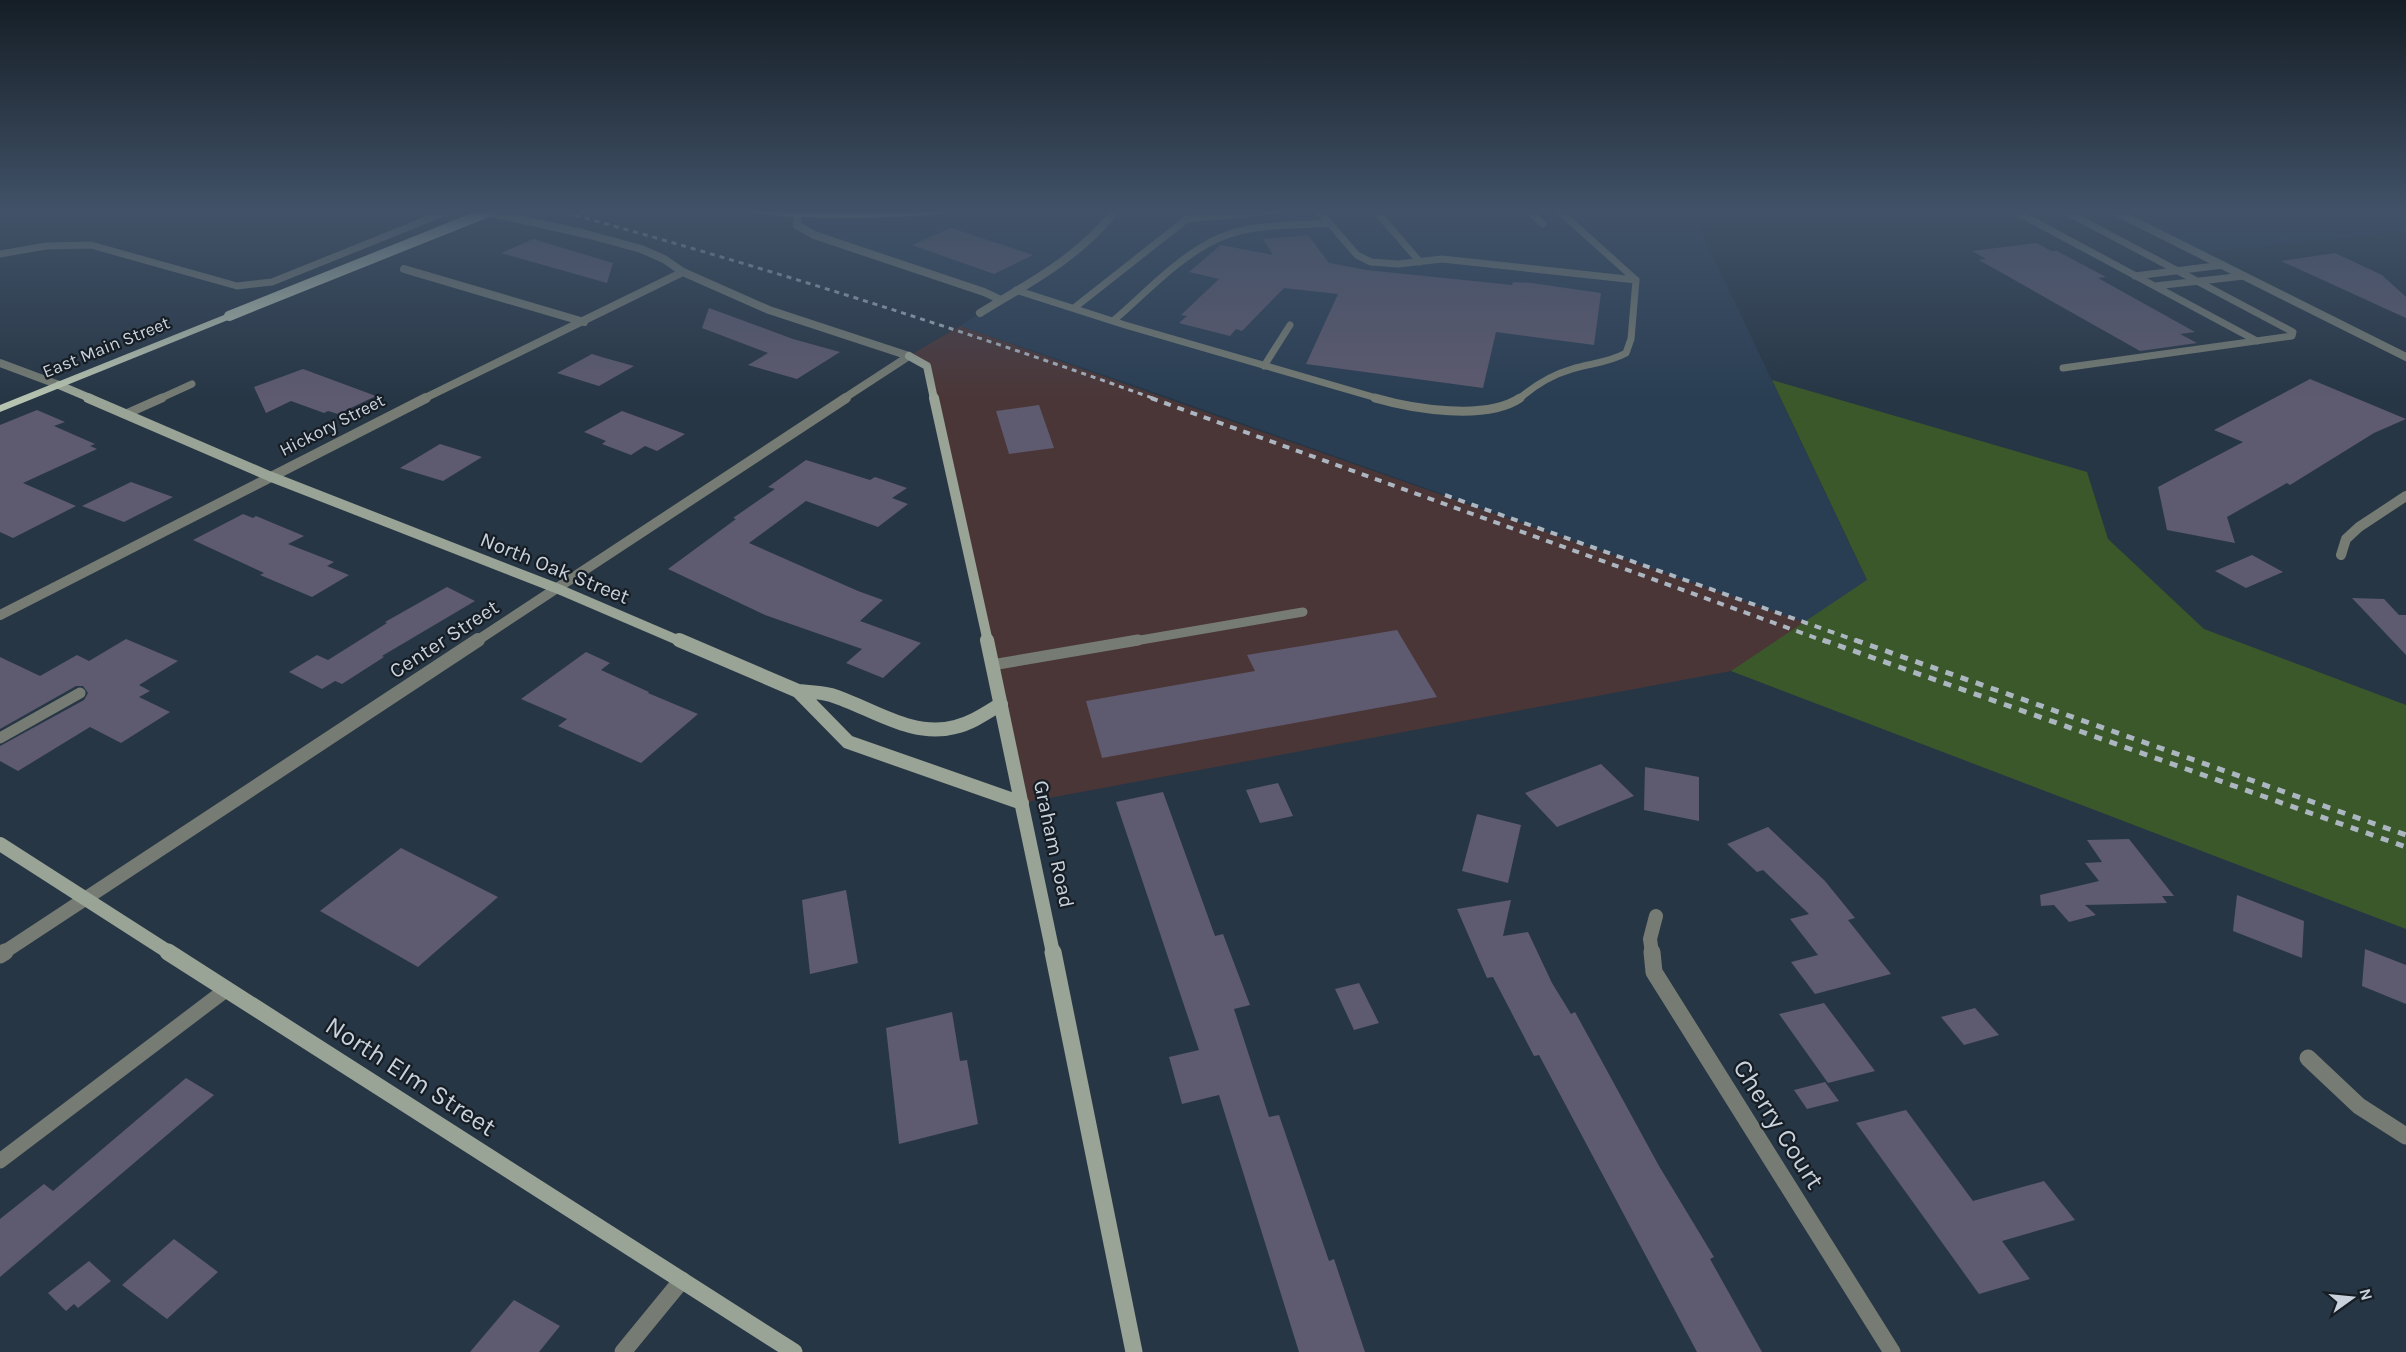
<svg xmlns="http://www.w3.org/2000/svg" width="2406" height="1352" font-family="Karla,sans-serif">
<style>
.built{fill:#2a3e53}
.industrial{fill:#4b3637}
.green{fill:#3b582a}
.building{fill:#5e5a6f}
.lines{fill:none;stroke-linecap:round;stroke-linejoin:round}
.service-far3{stroke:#767c73;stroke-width:7}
.service-far2{stroke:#767c73;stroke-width:9}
.service-far1{stroke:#767c73;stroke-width:11}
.service{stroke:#767c73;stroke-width:15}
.minor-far3{stroke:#767c73;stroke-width:8}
.minor-far2{stroke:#767c73;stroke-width:10}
.minor-far1{stroke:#767c73;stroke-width:14}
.minor{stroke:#767c73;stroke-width:17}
.tertiary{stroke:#767c73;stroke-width:8}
.secondary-far3{stroke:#9aa496;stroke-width:8}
.secondary-far2{stroke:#9aa496;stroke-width:10}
.secondary-far1{stroke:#9aa496;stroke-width:14}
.secondary{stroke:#9aa496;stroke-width:17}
.primary{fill:#b6c3b0;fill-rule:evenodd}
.rail-far2{stroke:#abb6c0;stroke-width:3;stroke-dasharray:5 5;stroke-linecap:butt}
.rail-far1{stroke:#abb6c0;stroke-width:4;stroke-dasharray:7 7;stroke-linecap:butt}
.rail{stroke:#abb6c0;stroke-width:5;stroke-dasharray:8 8;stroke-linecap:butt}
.primary-bridge{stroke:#b6c3b0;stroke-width:10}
.labels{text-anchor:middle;stroke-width:4.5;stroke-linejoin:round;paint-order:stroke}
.far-street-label{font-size:18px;fill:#c9d2dc;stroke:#161d24}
.street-label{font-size:21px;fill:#c9d2dc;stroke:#161d24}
.near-street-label{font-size:26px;fill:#c9d2dc;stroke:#161d24}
</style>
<rect width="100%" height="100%" fill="#273645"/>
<path class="built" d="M754,210h937l176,371 -60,42 -673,-238 -174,-59 40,-26 -203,-75 1,-9z
M2112,210h294v22l-206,21z"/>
<path class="industrial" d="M960,326l847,297 -76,48 -709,132 -94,-437 -19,-10z"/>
<path class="green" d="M1772,380l315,92 21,67 96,90 202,76v224l-675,-258 136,-91z"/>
<path class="building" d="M951,228l82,27 -39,19 -82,-29z
M1308,235l21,28 38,7 145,15 1,-3 18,1 70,10 -7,52 -98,-13 -13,56 -177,-24 32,-70 -54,-6 -42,43 -6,-2 -6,7 -51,-13 8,-7 -6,-1 38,-36 -30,-7 32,-27 52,10 -10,-16z
M533,239l80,24 -6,20 -106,-30z
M2037,243l14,8h6l49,26 -8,1 97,54 -15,2 17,9 -57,8 -161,-91 7,-1 -14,-8z
M2335,253l47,22 24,22v21l-125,-57z
M709,308l84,31 47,13 -43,27 -49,-14 20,-12 -66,-25z
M592,354l13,4 29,8 -35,20 -42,-13z
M303,369l73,27 -38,18 -10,-3 -4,2 -33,-12 -25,12 -12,-26z
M2310,379l96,40 -32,14 -84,52 -3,-2 -60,34 8,26 -68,-13 -9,-43 85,-45 -29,-12z
M1039,405l15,43 -45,6 -13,-43z
M37,410l28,12 -11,4 41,18 -5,2 7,3 -74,34 53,23 -63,32 -13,-6v-107z
M622,411l63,23 -28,17 -12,-5 -14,9 -29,-11 4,-3 -22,-9z
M440,444l42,13 -39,24 -43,-13z
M806,460l64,20 5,-3 32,11 -15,10 16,6 -30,23 -72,-26 -57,42 109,48 25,9 -23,21 61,22 -38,35 -37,-15 16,-14 -97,-34 -97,-46 68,-50 -3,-1 42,-29 -7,-2z
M131,482l42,15 -49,25 -42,-16z
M243,514l10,4 3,-2 48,20 -16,8 46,18 -7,4 22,9 -37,22 -52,-22 4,-2 -71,-33z
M2252,555l31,17 -37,16 -31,-17z
M447,587l28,14 -93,55 2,1 -42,27 -7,-3 -13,8 -33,-17 28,-17 11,5 59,-37 -2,-1z
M2352,598l32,1 15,16h7v40z
M1397,630l40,67 -335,61 -16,-57 169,-30 -8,-16z
M126,639l52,22 -39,24 11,6 -11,6 31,15 -49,31 -31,-16 -72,44 -18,-10v-15l84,-46 4,-7 -5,-7h-7l-76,43v-72l40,19 37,-21 12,6z
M586,652l24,11 -9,7 48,22 -1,1 50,21 -57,49 -83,-37 9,-7 -46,-20z
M1601,764l33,32 -77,31 -32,-34z
M1645,767l54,10v44l-55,-11z
M1278,783l15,33 -33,7 -14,-33z
M1163,792l52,144 8,-2 27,71 -16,4 35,108 10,-2 50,146 5,-2 31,93h-66l-80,-257 -37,9 -13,-47 30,-7 -83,-248z
M1477,814l44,11 -13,58 -46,-12z
M1768,827l57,54 30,37 -7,2 43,54 -76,20 -24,-32 27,-7 -28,-36 19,-5 -46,-44 -6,2 -30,-28z
M2129,839l45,57h-12l5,7 -82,2 11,10 -27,7 -15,-17 -13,1 -1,-11 59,-14 -14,-18 17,-1 -15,-22z
M401,848l97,49 -80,70 -98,-56z
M846,890l12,73 -48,11 -8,-74z
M2237,895l67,26 -2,37 -69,-27z
M1511,900l-8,36 25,-4 24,51 19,31 4,-2 84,154 55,91 -4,2 52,93h-65l-158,-297 -5,1 -41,-79 -6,1 -30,-69z
M2365,949l41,16v39l-44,-18z
M1359,983l20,40 -25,7 -19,-41z
M1824,1003l51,68 -47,12 -49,-69z
M1975,1008l24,27 -35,10 -23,-28z
M952,1012l8,49 7,-1 11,64 -79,20 -13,-116z
M186,1078l28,17 -214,182v-58l44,-35 9,7z
M1825,1082l14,19 -32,8 -13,-19z
M1906,1110l67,91 71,-20 31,39 -73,21 28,38 -51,15 -123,-171z
M174,1239l44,33 -51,47 -45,-34z
M89,1261l22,20 -33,27 -4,-4 -8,7 -18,-18z
M514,1300l46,26 -21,26h-69z"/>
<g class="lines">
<path class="service-far3" d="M1318,210l39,45 14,7 27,2 44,-5 194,21
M1375,210l45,52
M1527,210l16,14
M2013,210l244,131
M2063,210l230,122 -1,4 -229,32
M0,254l46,-8 45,-1 146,41 35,-4 179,-72
M2135,276l88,-11
M2155,286l89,-10
M1016,290l109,35 255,74
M1074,308l113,-89 93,-9
M1113,321c33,-28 66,-65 106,-83 33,-15 74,-12 110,-15
M1264,366l26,-41
M159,399l33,-15
M1519,399c16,-14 32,-24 53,-30 19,-6 36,-6 54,-16l5,-14 5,-59 -78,-70"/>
<path class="service-far2" d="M1375,398c38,11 111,23 145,0
M126,414l36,-16
M1129,642l174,-30"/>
<path class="service-far1" d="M992,665l146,-25
M0,738l80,-45"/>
<path class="service" d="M0,1161l227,-172"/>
<path class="minor-far3" d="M478,210l108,24 55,15 23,10 19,13 86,38 140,46
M808,210l-10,5 -1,10 17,10 170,57 17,8
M404,269l180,53
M980,313c47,-29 100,-56 134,-101l-1,-2
M423,399l260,-127
M843,399l66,-43"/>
<path class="minor-far2" d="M2341,555l5,-16 13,-12 47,-31
M0,615l426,-217
M475,642l371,-244"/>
<path class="minor-far1" d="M3,953l475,-313
M1652,953l-2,-14 6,-23"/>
<path class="minor" d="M1652,952l2,20 238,380
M0,955l5,-3
M2308,1058l51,48 47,30
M623,1352l59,-72"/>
<path class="tertiary" d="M2112,210l294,147
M0,363l59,22"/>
<path class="secondary-far3" d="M909,356l18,10 7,33
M59,385l33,14"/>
<path class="secondary-far2" d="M88,398l181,78 287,112 126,54
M934,398l54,244"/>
<path class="secondary-far1" d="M679,640l119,51 50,51 174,61
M987,640l66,313
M798,691c11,1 22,1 33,4 39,12 81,44 124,32 17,-4 31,-14 46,-23
M0,844l170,109"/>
<path class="secondary" d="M168,952l626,400
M1053,952l81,400"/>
<path class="primary" d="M746,210l80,3 130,-3c-15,10 -194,11 -210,0z
M229,313l5,3 -1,2 -233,94v-7z"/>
<path class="rail-far2" d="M556,210c202,55 402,118 599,189"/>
<path class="rail-far1" d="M1151,398l676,244
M1445,495l415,147"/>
<path class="rail" d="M1823,640l583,207
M1855,640l551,195"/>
<path class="primary-bridge" d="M229,316l264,-106"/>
</g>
<linearGradient id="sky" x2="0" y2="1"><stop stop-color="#151e26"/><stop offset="0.53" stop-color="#415268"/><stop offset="1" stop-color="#415268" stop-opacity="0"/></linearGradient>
<rect width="2406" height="399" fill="url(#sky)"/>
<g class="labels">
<g class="far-street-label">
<text transform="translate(106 347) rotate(-22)" y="6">East Main Street</text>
<text transform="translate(332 425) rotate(-27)" y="6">Hickory Street</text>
</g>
<g class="street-label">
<text transform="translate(555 568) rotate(22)" y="7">North Oak Street</text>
<text transform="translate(444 639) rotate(-33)" y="7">Center Street</text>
<text transform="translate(1054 844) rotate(78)" y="7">Graham Road</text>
</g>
<g class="near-street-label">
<text transform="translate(411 1076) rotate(33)" y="9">North Elm Street</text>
<text transform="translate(1779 1124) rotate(58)" y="9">Cherry Court</text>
</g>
</g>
<g transform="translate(2352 1298) rotate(75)" stroke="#161d24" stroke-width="4.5" paint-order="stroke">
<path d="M0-4.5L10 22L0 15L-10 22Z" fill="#c9d2dc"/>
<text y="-9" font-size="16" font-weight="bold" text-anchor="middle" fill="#c9d2dc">N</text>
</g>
</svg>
